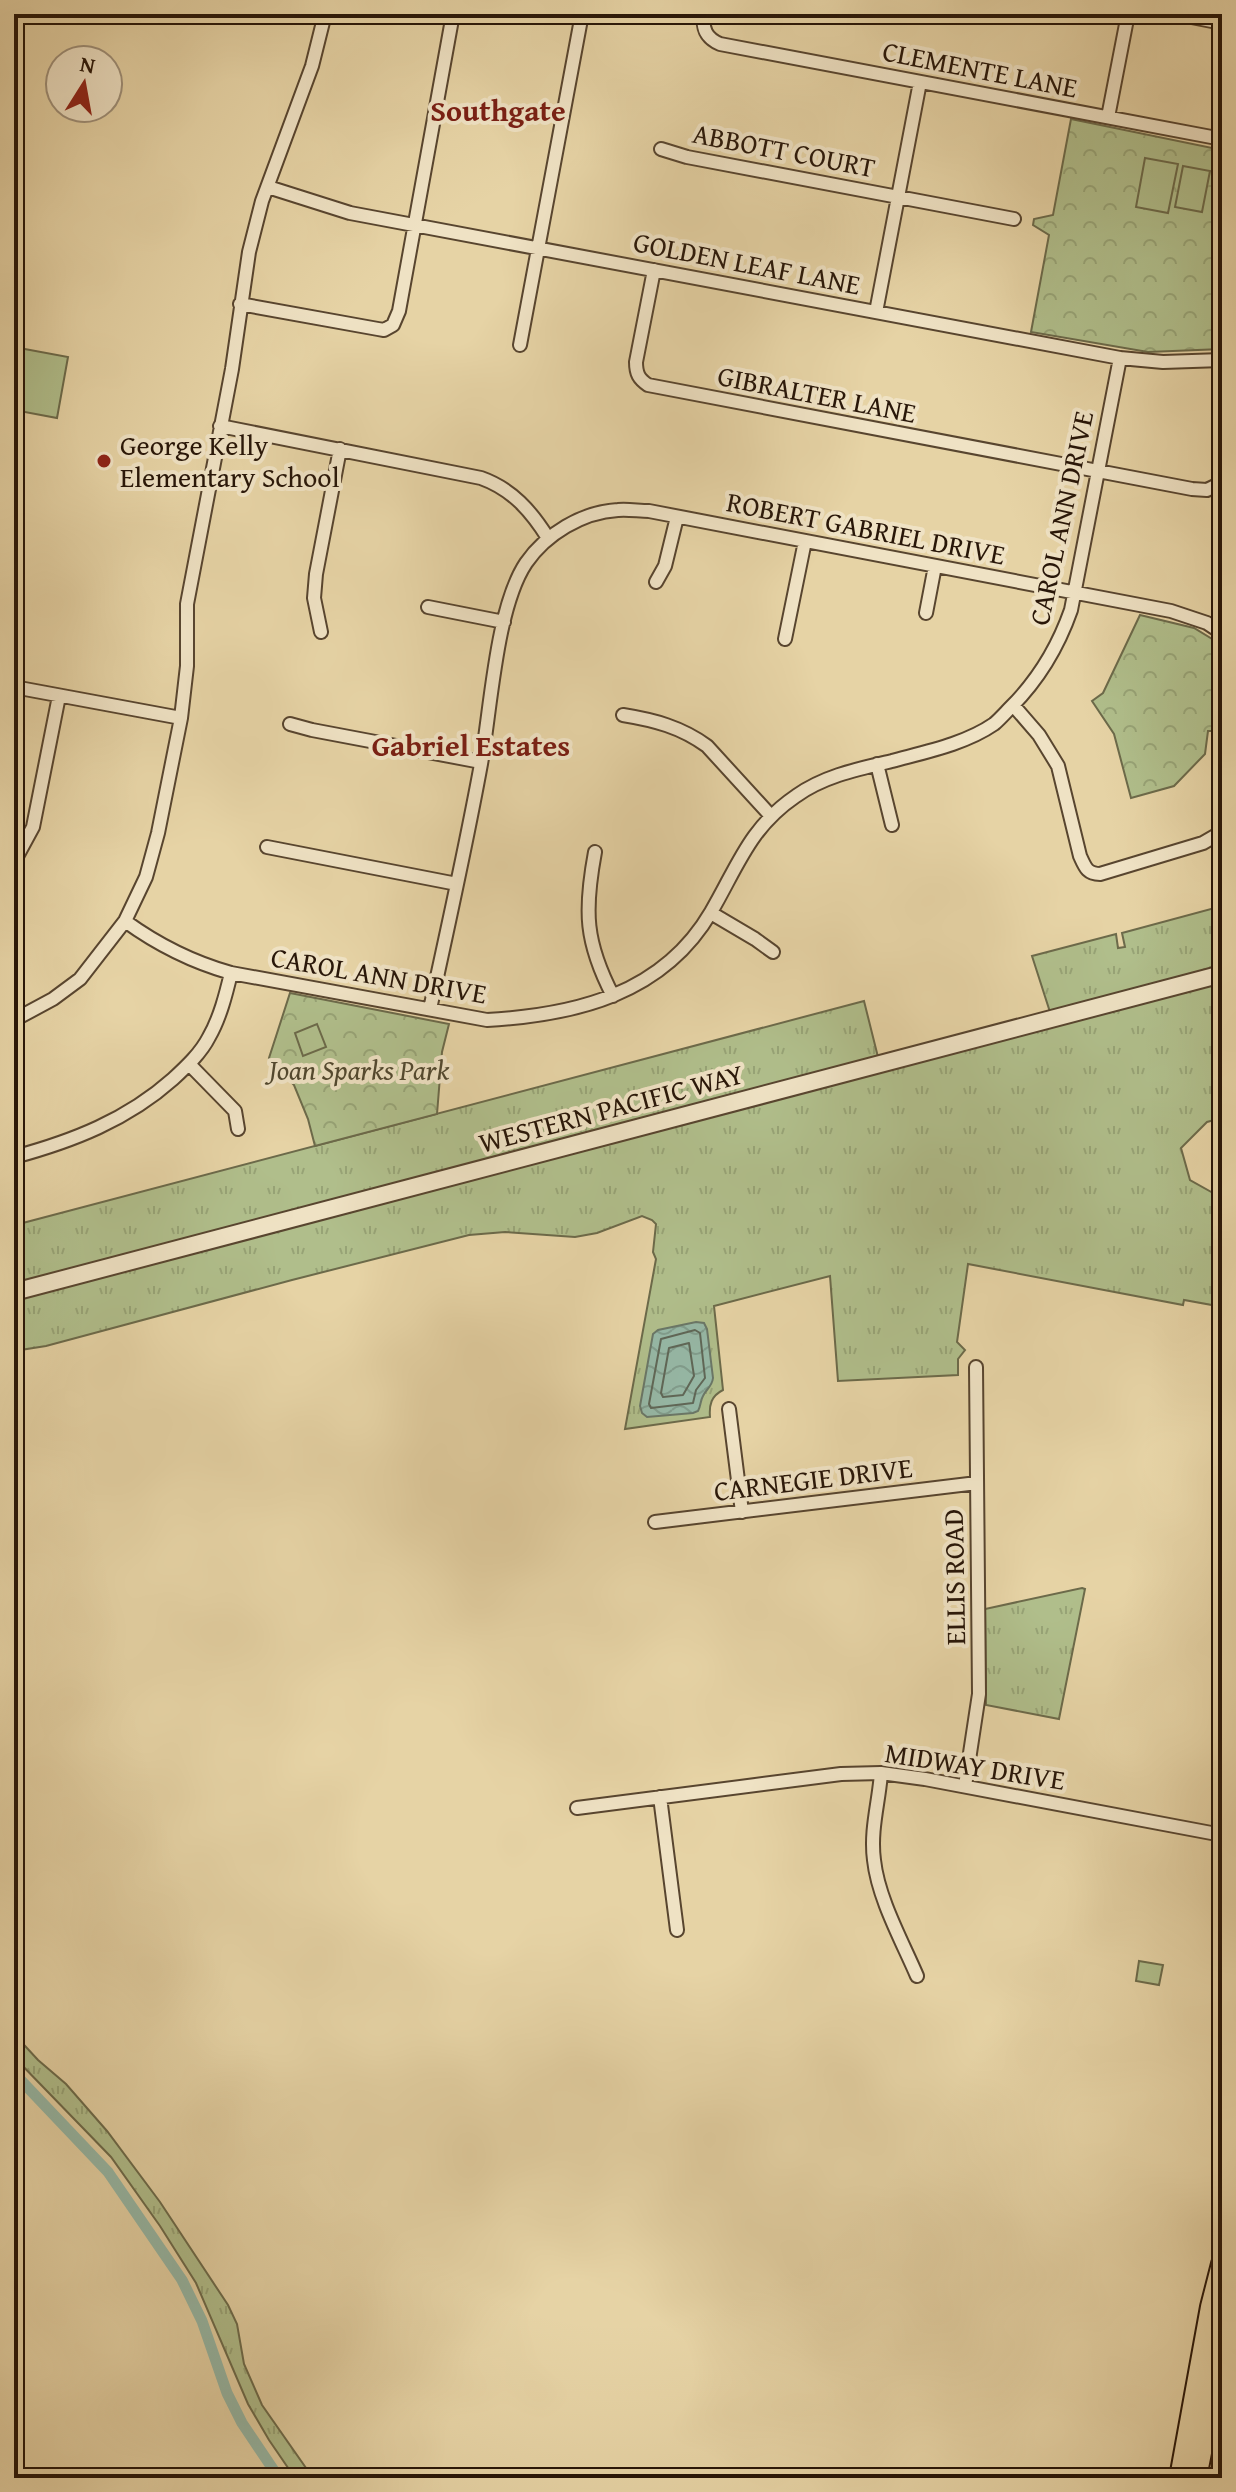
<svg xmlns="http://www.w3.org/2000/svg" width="1236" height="2492" font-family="'Gentium Book Plus',serif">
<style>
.grass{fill:url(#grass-tufts);stroke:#6c6a4a;stroke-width:2}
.park{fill:url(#park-crowns);stroke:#6c6a4a;stroke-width:2}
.pitch{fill:#b0be8b;stroke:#6c6a4a;stroke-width:2}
.water{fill:url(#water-waves);stroke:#6a7767;stroke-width:2}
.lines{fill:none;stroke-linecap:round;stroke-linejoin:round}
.shore{stroke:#5f6757;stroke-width:2}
.canal{stroke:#96b8a6;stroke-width:11}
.minor-casing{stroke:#58452f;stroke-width:16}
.tertiary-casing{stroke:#58452f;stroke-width:20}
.primary-casing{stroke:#281608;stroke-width:24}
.minor{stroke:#efe2c4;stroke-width:12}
.tertiary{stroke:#efe2c4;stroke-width:16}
.primary{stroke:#e6d3a5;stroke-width:20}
.poi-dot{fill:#8f2418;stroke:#efe2c4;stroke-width:3}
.labels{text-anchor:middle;stroke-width:8;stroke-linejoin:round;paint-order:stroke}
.street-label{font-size:28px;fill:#281608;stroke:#efe2c4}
.poi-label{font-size:28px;fill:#281608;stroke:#efe2c4;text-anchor:start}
.park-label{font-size:28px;font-style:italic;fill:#51482f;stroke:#efe2c4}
.neighbourhood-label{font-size:30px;font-weight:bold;fill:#7a1f14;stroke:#efe2c4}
</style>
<defs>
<pattern id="grass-tufts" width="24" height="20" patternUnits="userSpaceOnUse" patternTransform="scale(2)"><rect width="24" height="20" fill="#b0be8b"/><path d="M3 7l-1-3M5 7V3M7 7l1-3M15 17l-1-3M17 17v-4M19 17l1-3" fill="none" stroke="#97a376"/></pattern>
<pattern id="park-crowns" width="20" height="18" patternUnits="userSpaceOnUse" patternTransform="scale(2)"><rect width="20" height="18" fill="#b0be8b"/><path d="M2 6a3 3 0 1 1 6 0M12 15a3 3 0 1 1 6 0" fill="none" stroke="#97a376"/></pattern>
<pattern id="water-waves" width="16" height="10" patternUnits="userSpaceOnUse" patternTransform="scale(2)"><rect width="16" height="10" fill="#96b8a6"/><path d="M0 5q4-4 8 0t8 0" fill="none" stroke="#819d8d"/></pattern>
</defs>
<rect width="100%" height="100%" fill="#e6d3a5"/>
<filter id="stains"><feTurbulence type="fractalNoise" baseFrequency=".0025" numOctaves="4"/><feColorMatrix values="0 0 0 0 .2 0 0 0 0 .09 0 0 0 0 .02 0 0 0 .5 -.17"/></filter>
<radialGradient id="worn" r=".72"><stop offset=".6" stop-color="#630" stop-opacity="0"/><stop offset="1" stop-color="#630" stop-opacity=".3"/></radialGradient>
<path class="grass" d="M1222,906v61l-172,45 -18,-56 84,-22 2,14 7,-1 -3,-14z
M1222,977v141l-15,4 -26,26 9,32 32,18v52l-10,55 -28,-5 -1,5 -215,-41 -11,78 8,8 -7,9v16l-120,6 -8,-105 -116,30 9,84c-12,6 -14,15 -13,27l-85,12 31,-170 -3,-7 3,-28 -4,-4 -10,-4 -45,17 -22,4 -70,-5 -36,3 -177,45 -246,66 -32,5v-54z
M864,1001l14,56 -864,229v-46l9,-3 -4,-13z
M1082,1588l3,1 -26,130 -73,-14 -1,-96z
M14,2034l24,26 28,24 41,47 53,71 68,103 9,19 7,40 18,41 51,73h-18l-26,-38 -21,-36 -52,-121 -36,-57 -49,-69 -97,-100z"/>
<path class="park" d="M1071,119l151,31v199l-74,3 -117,-20 18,-97 -16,-10 1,-6 19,-4z
M1140,615l54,13 28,17v86h-14l-3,23 -31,32 -43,12 -17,-64 -22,-33 11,-8z
M290,993l159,31 -7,28 -5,62 -122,32 -7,-27 -14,-34 -25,-27z"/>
<path class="pitch" d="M1145,158l33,6 -10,49 -32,-6z
M1183,166l27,5 -8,41 -27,-5z
M14,347l54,10 -11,61 -43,-8z
M317,1024l9,23 -23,9 -8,-23z
M1139,1961l24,4 -4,20 -23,-4z"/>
<path class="water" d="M696,1322l8,1 3,6 6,49c-1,9 -7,11 -10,18 -3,5 -2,10 -5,15l-5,2 -46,4 -5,-4 -2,-7 13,-72 5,-4z"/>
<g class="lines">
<path class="shore" d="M695,1330l5,3 5,45 -9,12 -3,13 -42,5 -2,-4 12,-65z
M689,1343l5,33 -11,19 -20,2 -2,-4 8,-45z"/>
<path class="canal" d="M14,2073l94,99 74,108 20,41 25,72 15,30 37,55"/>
<g class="minor-casing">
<path id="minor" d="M704,14c-2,15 2,24 16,30l502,95
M1176,14l46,9
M1108,117l20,-103
M661,149l26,8 327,62
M268,187l82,26 770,145 43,4 59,-2
M654,270l-18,92c0,12 3,17 12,23l544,104 15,1 12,-6
M240,304l138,25 6,1 9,-5 6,-14 54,-297
M876,312l44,-230
M520,345l62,-331
M220,426l261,52c31,11 50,33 67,60
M656,582l9,-16 12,-49
M428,607l76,15
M926,613l9,-47
M321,632l-7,-34 2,-24 24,-125
M785,639l20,-98
M14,687l167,31
M1013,705l26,30 19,31 22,90c5,11 7,18 20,18l103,-31 19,-11
M623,715c31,5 58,12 84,31l63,69
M290,724l22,6 169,32
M877,764l15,61
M267,847l190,37
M595,852c-11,59 -10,90 18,144
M14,862l19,-35 26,-131
M711,913l44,26 18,13
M125,921c33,24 67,41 106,52l256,47c89,-5 176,-26 224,-108 27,-46 38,-84 85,-116 28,-20 62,-27 96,-35 33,-9 73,-17 102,-37 6,-5 12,-12 17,-17 29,-29 47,-60 60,-97l49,-252
M430,1009c18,-82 36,-163 51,-245 10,-56 15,-156 45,-201 20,-29 56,-51 92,-53 10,-1 21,1 31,1l522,100 36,12 15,10
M14,1020l39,-21 27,-20 45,-58 21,-44 12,-44 23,-115 6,-52v-62l45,-235 17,-117 13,-51 50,-135 13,-52
M189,1064l46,47 3,18
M14,1157c59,-16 113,-37 159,-78 13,-12 28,-26 36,-42 11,-19 17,-43 22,-64
M729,1409l13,103
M655,1522l322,-39
M881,1773c-2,29 -11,57 -7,87 4,38 28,81 43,116
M965,1786l14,-92 -3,-327
M660,1797l17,133
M577,1808l264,-34 40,-1 44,6 297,56"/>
</g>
<g class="tertiary-casing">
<path id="tertiary" d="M14,1292l1208,-318"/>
</g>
<g class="primary-casing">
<path id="primary" d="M1180,2478l31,-171 11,-43
M1196,2478l26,-133"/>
</g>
<use href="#minor" class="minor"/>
<use href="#tertiary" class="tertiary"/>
<use href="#primary" class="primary"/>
</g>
<circle class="poi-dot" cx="104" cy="461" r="8"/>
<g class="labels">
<g class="street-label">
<text transform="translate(980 69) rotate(11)" y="10">CLEMENTE LANE</text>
<text transform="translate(784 150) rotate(11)" y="10">ABBOTT COURT</text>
<text transform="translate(747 263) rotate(11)" y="10">GOLDEN LEAF LANE</text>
<text transform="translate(817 394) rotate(11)" y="10">GIBRALTER LANE</text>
<text transform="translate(1061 518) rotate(-78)" y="10">CAROL ANN DRIVE</text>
<text transform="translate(866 528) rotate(11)" y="10">ROBERT GABRIEL DRIVE</text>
<text transform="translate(379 975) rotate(10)" y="10">CAROL ANN DRIVE</text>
<text transform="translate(611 1108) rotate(-15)" y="10">WESTERN PACIFIC WAY</text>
<text transform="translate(813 1479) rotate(-7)" y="10">CARNEGIE DRIVE</text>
<text transform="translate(954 1577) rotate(-91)" y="10">ELLIS ROAD</text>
<text transform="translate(975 1766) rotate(9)" y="10">MIDWAY DRIVE</text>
</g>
<g class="poi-label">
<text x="120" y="455">George Kelly<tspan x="120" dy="32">Elementary School</tspan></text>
</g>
<g class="park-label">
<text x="359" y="1080">Joan Sparks Park</text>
</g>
<g class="neighbourhood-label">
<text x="498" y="121">Southgate</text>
<text x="471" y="756">Gabriel Estates</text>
</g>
</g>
<rect width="1236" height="2492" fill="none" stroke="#e6d3a5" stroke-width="48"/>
<rect x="16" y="16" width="1204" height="2460" fill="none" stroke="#281608" stroke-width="4"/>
<rect x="24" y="24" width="1188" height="2444" fill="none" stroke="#281608" stroke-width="2"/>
<g transform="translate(84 84) rotate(11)"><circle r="38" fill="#efe2c4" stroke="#9f9079" stroke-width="2"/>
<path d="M0-6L14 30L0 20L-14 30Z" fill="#8f2418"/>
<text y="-12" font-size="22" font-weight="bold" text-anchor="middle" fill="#281608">N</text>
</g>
<rect width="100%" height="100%" filter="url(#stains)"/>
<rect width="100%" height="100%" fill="url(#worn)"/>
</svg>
